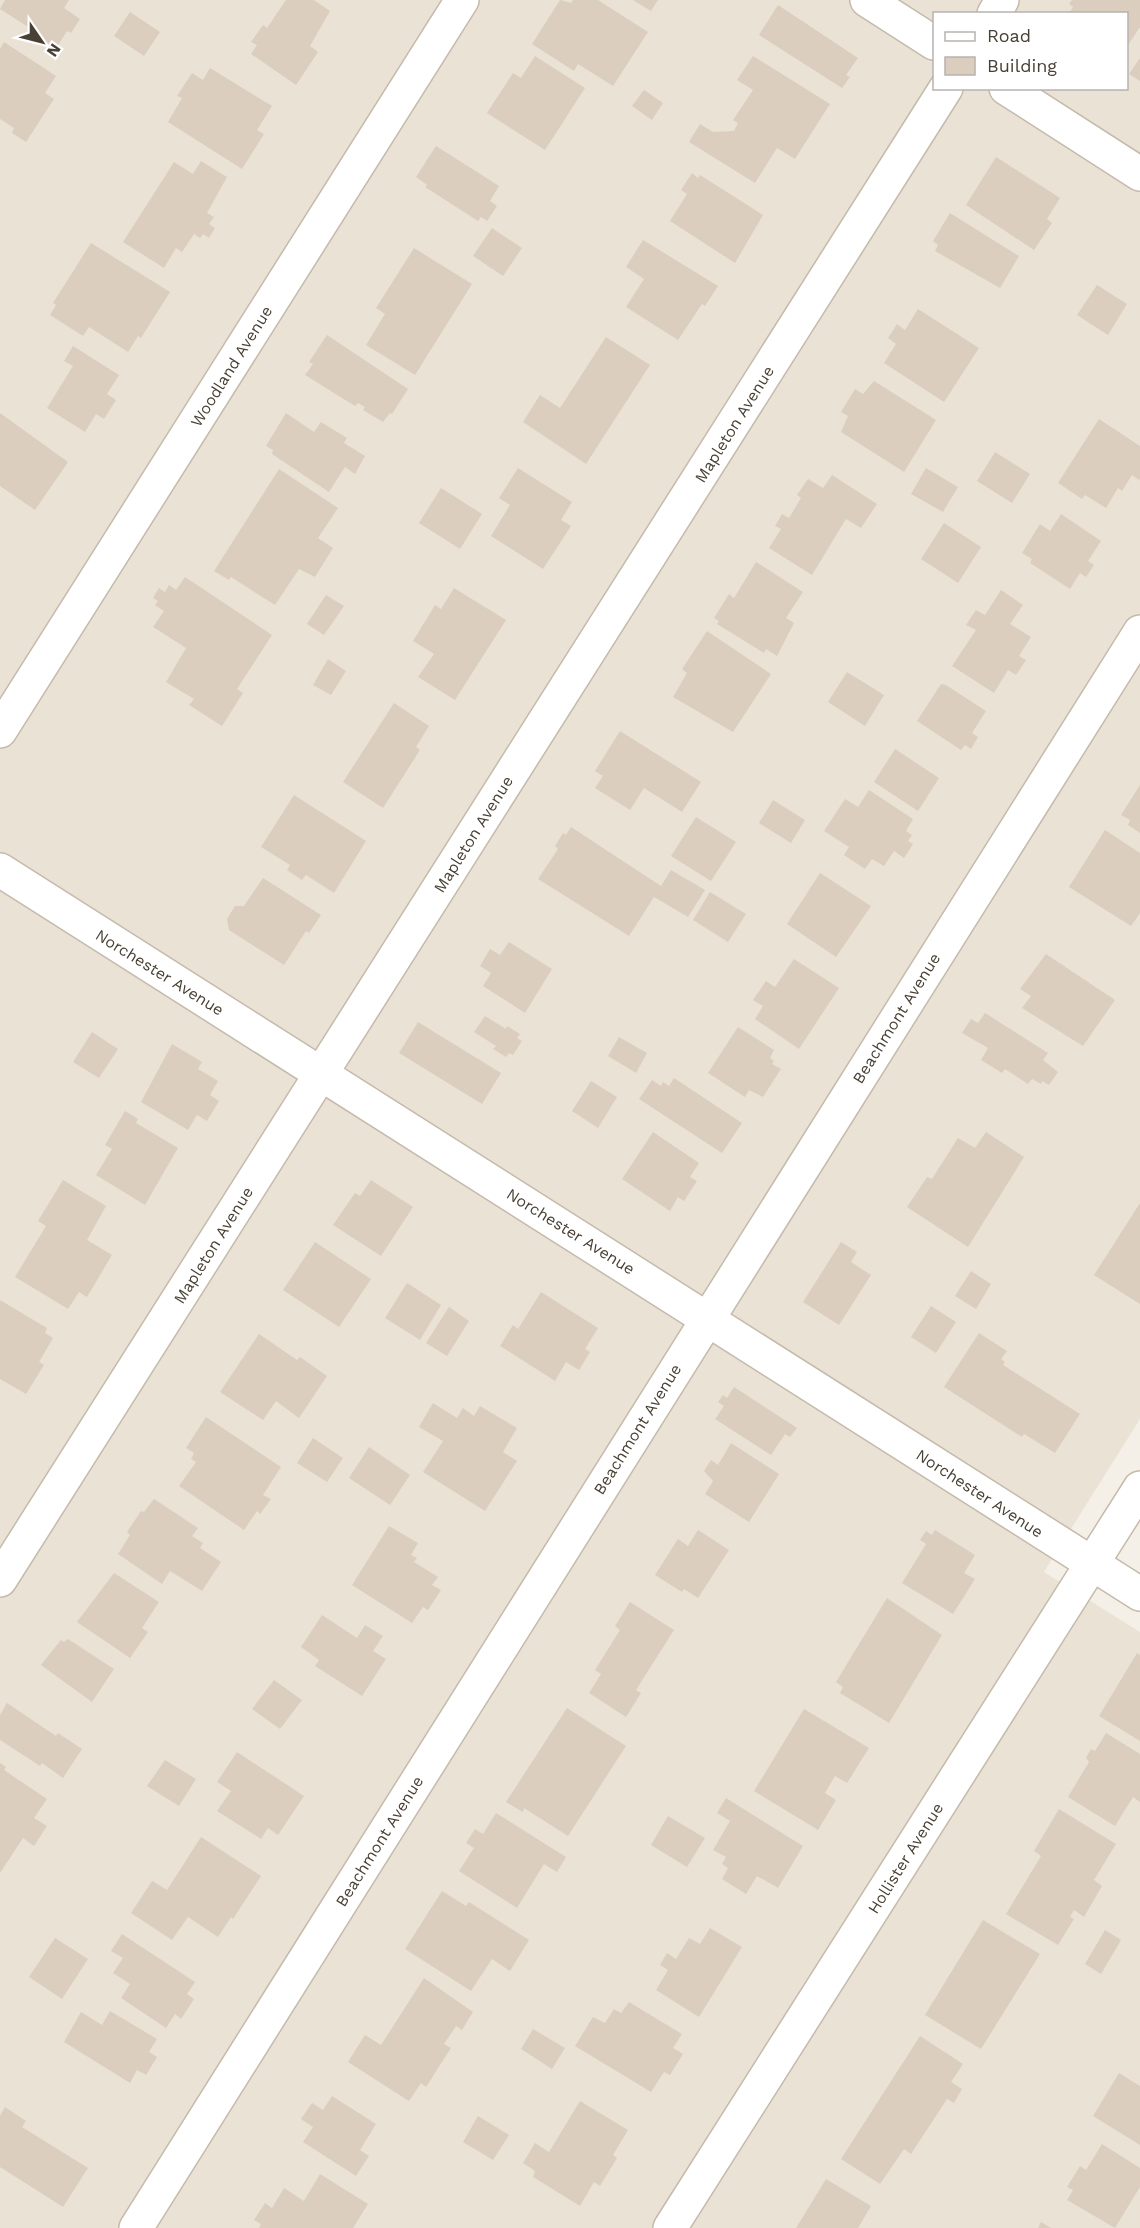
<svg xmlns="http://www.w3.org/2000/svg" width="1140" height="2228" font-family="'Work Sans',sans-serif">
<style>
.residential{fill:#eae2d5;fill-rule:evenodd}
.building{fill:#dbcebe}
.lines{fill:none;stroke-linecap:round;stroke-linejoin:round}
.minor-casing{stroke:#c5baab;stroke-width:36}
.minor{stroke:#fff;stroke-width:33}
.labels{text-anchor:middle;stroke-width:4.5;stroke-linejoin:round;paint-order:stroke}
.street-label{font-size:16px;fill:#494035;stroke:#fff}
</style>
<rect width="100%" height="100%" fill="#f5f0e7"/>
<path class="residential" d="M0,0h1140v1419l-96,153 96,60v596h-1140zM934,14h192v74h-192z"/>
<path class="building" d="M5,0h64l-5,8 16,11 -9,14 -4,-2 -12,19 -28,-18 3,-4 -30,-19z
M286,0h28l16,11 -20,35 8,6 -22,33 -45,-31 6,-9 -6,-3 12,-17 4,3z
M560,0l11,3 2,-3h25l50,32 -35,54 -35,-22 -4,7 -42,-27z
M633,0h25l-7,11z
M1072,0h68v27l-14,21v-34h-57l4,-7 -4,-3z
M778,5l80,53 -12,17 4,2 -8,11 -83,-53z
M130,12l30,20 -16,24 -30,-20z
M4,42l52,34 -11,17 9,6 -28,43 -14,-9 2,-5 -14,-9v-70z
M535,56l50,32 -40,62 -58,-37 26,-40 8,5z
M753,56l77,48 -35,55 -18,-11 -22,35 -66,-41 11,-18 13,8 21,-1 4,-8 -5,-3 20,-30 -16,-10z
M1140,58v23l-11,-7z
M210,68l62,38 -15,24 7,4 -22,35 -74,-47 14,-24 -5,-2 15,-23 11,7z
M644,90l19,13 -11,17 -20,-14z
M436,146l63,40 -9,15 7,5 -10,15 -6,-4 -3,4 -53,-34 2,-2 -11,-8z
M996,157l64,41 -13,21 5,4 -18,27 -68,-45z
M201,161l26,16 -20,36 7,4 -5,7 6,4 -6,10 -6,-4 -3,4 -6,-4 -12,18 -6,-4 -12,20 -41,-26 51,-80 19,12z
M692,173l6,5 2,-3 63,40 -28,48 -65,-42 17,-27 -6,-4z
M950,213l69,43 -19,32 -65,-37 3,-6 -5,-4z
M492,228l30,20 -19,28 -30,-20z
M643,240l75,46 -13,20 -3,-2 -24,36 -52,-33 18,-28 -18,-12z
M91,243l79,49 -29,46 -3,-2 -10,16 -39,-25 -6,9 -33,-21 6,-10 -3,-2z
M414,248l58,36 -57,91 -49,-30 19,-31 -9,-6z
M1097,285l30,19 -19,31 -31,-20z
M918,309l61,39 -35,54 -60,-39 12,-19 -8,-6 9,-14 8,6z
M327,335l81,54 -16,25 -2,-1 -7,9 -20,-12 2,-3 -7,-4 -3,3 -50,-31 8,-11 -4,-2z
M606,337l44,28 -64,99 -63,-42 17,-27 20,13z
M73,346l46,29 -12,19 9,6 -12,19 -8,-5 -11,18 -38,-24 26,-42 -9,-5z
M874,381l62,39 -32,52 -63,-40 7,-16 -7,-4 14,-23 8,5z
M0,413l68,49 -33,48 -35,-24z
M286,413l28,19 7,-10 26,16 -3,5 21,13 -10,18 -10,-7 -16,25 -57,-38 1,-4 -7,-4z
M1099,419l41,27v32l-1,2 -7,-5 -10,16 -4,-3 -12,20 -21,-13 -3,4 -24,-16z
M995,452l35,22 -18,29 -35,-22z
M518,468l54,34 -11,18 10,6 -28,43 -52,-33 19,-31 -11,-7z
M926,468l32,19 -15,25 -32,-18z
M279,469l59,39 -20,30 15,10 -18,29 -16,-8 -24,36 -44,-28 -2,3 -15,-9z
M832,475l45,29 -16,24 -15,-9 -34,56 -43,-27 12,-19 -6,-3 7,-12 7,4 12,-20 -4,-3 11,-16 15,9z
M441,488l41,26 -22,35 -41,-26z
M1061,514l40,27 -13,20 6,4 -8,12 -6,-4 -10,16 -40,-26 2,-4 -10,-6 18,-29 10,7z
M944,523l37,24 -23,36 -37,-24z
M756,562l47,30 -17,26 8,5 -17,33 -11,-7 -2,4 -47,-29 2,-3 -5,-3 15,-24 5,4z
M185,577l87,58 -35,54 6,4 -21,33 -33,-21 5,-6 -28,-17 20,-34 -33,-21 11,-16 -9,-6 3,-4 -5,-3 6,-10 6,4 4,-7 7,5z
M454,588l52,32 -51,80 -37,-23 16,-23 -21,-13 22,-36 6,4z
M1001,590l22,15 -13,19 21,13 -12,19 7,4 -10,15 -8,-5 -14,23 -42,-27 24,-36 -10,-5 10,-15 9,5z
M326,595l18,11 -20,29 -17,-11z
M707,631l64,43 -38,58 -60,-35 14,-24 -5,-4z
M328,659l18,12 -15,24 -18,-10z
M847,672l37,23 -19,31 -37,-24z
M941,684l5,1 40,26 -14,22 6,4 -7,12 -6,-4 -4,5 -44,-29z
M394,703l35,23 -13,21 4,3 -37,58 -40,-26z
M620,731l81,51 -19,30 -38,-24 -14,22 -35,-22 8,-12 -8,-5z
M895,749l44,29 -21,33 -44,-29z
M1140,785v48l-12,-8 2,-5 -9,-5z
M869,790l44,29 -7,12 6,4 -4,6 5,3 -9,14 -10,-7 -10,15 -12,-7 -7,10 -21,-14 5,-8 -25,-16 21,-32 13,8z
M294,795l72,46 -32,52 -28,-18 -4,5 -15,-10 3,-5 -29,-18z
M773,800l32,20 -14,23 -32,-20z
M696,817l40,25 -25,39 -40,-25z
M571,827l90,59 10,-16 34,20 -17,27 -34,-20 -25,39 -91,-57 20,-30 -3,-3 8,-13 3,2z
M1105,830l35,23v60l-9,13 -62,-39z
M820,873l51,33 -35,51 -49,-33z
M263,878l58,37 -12,18 -3,-2 -22,34 -55,-35 -2,-11 8,-13h9z
M710,892l36,22 -18,28 -35,-22z
M509,942l43,27 -27,44 -42,-27 8,-13 -11,-7 10,-17 10,6z
M1046,954l69,46 -32,46 -61,-38 9,-12 -11,-7z
M794,959l45,29 -40,61 -44,-30 8,-13 -10,-6 13,-19 9,6z
M985,1013l63,40 -5,7 15,12 -9,13 -7,-4 -1,3 -9,-5 -4,5 -23,-15 -3,4 -21,-13 7,-12 -26,-15 9,-14 7,4z
M485,1016l21,13 1,-3 13,8 -3,4 5,3 -9,14 -4,-2 -3,4 -13,-8 3,-3 -22,-14z
M418,1022l83,51 -19,31 -83,-51z
M738,1027l36,23 -4,8 4,3 -2,3 9,5 -18,28 -14,-7 -4,7 -37,-24z
M92,1032l26,17 -19,29 -26,-16z
M619,1037l28,16 -11,20 -28,-17z
M172,1044l30,18 -4,7 20,12 -8,14 9,6 -12,20 -10,-6 -9,15 -47,-28z
M674,1078l68,45 -20,30 -83,-54 13,-19 9,6 2,-4 6,4z
M591,1081l26,16 -19,31 -26,-17z
M125,1111l13,8 -2,4 42,25 -33,57 -49,-30 16,-26 -7,-4z
M653,1132l46,31 -9,14 7,4 -13,20 -6,-4 -8,14 -48,-32z
M986,1132l38,25 -56,90 -61,-40 20,-30 5,2 26,-41 17,10z
M63,1180l43,26 -19,34 25,15 -25,42 -8,-5 -11,17 -53,-32 31,-51 -8,-5z
M371,1180l42,27 -32,49 -48,-31 22,-32 5,3z
M1140,1203v101l-46,-29z
M315,1242l56,37 -32,48 -56,-37z
M841,1242l16,10 -6,10 20,13 -32,50 -36,-23z
M971,1271l20,13 -15,25 -21,-13z
M407,1283l34,22 -21,35 -35,-22z
M541,1292l57,36 -13,21 5,3 -11,18 -13,-8 -11,19 -55,-35 13,-21 5,4z
M0,1300l47,28 -2,5 8,5 -14,24 5,3 -18,29 -26,-15z
M931,1306l25,16 -20,31 -25,-16z
M449,1307l20,14 -22,35 -21,-13z
M979,1333l28,18 -6,8 4,3 -2,3 77,49 -25,39 -31,-19 -2,3 -78,-50z
M259,1334l38,26 3,-3 27,19 -28,42 -23,-17 -13,19 -43,-28z
M734,1387l63,41 -7,9 -5,-3 -14,21 -56,-36 9,-13 -6,-4 5,-7 4,3z
M433,1403l24,15 6,-10 11,8 6,-10 37,22 -14,24 14,9 -32,50 -62,-39 20,-31 -24,-14z
M206,1417l75,50 -18,28 8,4 -11,15 -3,-3 -13,19 -65,-44 17,-24 -5,-3 3,-6 -8,-5z
M313,1438l30,20 -16,24 -30,-19z
M731,1443l48,31 -30,48 -44,-28 8,-13 -9,-10 7,-11 7,5z
M369,1447l41,28 -20,30 -41,-27z
M154,1499l44,29 -6,8 11,7 -3,5 21,14 -19,29 -32,-20 -8,13 -44,-30 12,-19 -3,-3 14,-21 3,1z
M389,1526l29,17 -7,12 6,3 -3,4 24,15 -6,8 9,5 -13,20 -5,-3 -11,16 -60,-38z
M698,1530l31,20 -31,48 -14,-9 -2,3 -27,-17 23,-36 10,7z
M935,1530l40,25 -11,18 11,6 -22,35 -51,-31 24,-39 -6,-4 6,-9 6,4z
M114,1573l45,29 -17,26 6,4 -18,26 -53,-36z
M887,1598l55,37 -53,88 -49,-30 3,-6 -7,-5z
M630,1602l44,28 -38,60 5,3 -15,24 -37,-24 12,-19 -6,-4 25,-40 -5,-4z
M322,1615l35,23 8,-13 18,11 -10,15 13,8 -24,37 -47,-30 4,-6 -18,-13z
M68,1639l46,30 -22,33 -51,-37 20,-25 3,2z
M1137,1653l3,2v86l-41,-25z
M274,1680l28,20 -22,29 -28,-20z
M7,1703l49,33 2,-3 24,16 -19,29 -21,-15 -2,3 -40,-26v-25z
M567,1708l59,38 -58,90 -44,-28 -1,4 -17,-10z
M804,1709l65,39 -22,35 -12,-7 -10,17 11,7 -18,30 -64,-39z
M1106,1733l34,21v48l-7,-5 -18,29 -47,-29 21,-35 -3,-4 5,-9 4,2z
M237,1752l67,44 -26,39 -10,-7 -7,11 -44,-28 14,-20 -14,-9z
M165,1760l31,19 -17,27 -32,-20z
M0,1763l6,4 -2,3 43,29 -13,19 13,8 -13,20 -11,-8 -23,35z
M726,1798l77,48 -25,42 -21,-12 -11,18 -24,-15 6,-11 -6,-4 4,-7 -13,-7 17,-29 -13,-8z
M1059,1809l57,35 -22,36 8,6 -18,31 -10,-7 -4,7 4,2 -16,26 -52,-31 35,-58 -7,-5z
M496,1813l70,44 -9,15 -13,-8 -27,44 -58,-37 15,-23 -8,-5 9,-14 8,5z
M668,1816l37,22 -18,29 -36,-22z
M201,1837l60,39 -28,43 -2,-2 -13,20 -30,-20 -16,23 -41,-27 21,-32 15,9z
M442,1891l24,15 3,-4 60,38 -19,31 -18,-12 -21,32 -66,-42z
M983,1920l57,34 -59,95 -56,-34z
M710,1928l32,19 -43,70 -43,-27 12,-20 -8,-5 7,-12 9,6 13,-21 11,6z
M1105,1930l16,10 -20,34 -16,-10z
M122,1934l73,48 -8,12 7,5 -13,20 -6,-5 -9,14 -45,-30 9,-14 -17,-11 10,-15 -12,-7z
M55,1938l33,21 -26,40 -33,-22z
M424,1978l49,34 -11,18 -6,-4 -12,18 7,4 -25,39 -5,-4 -12,18 -61,-39 17,-27 16,10z
M629,2002l53,32 -9,14 10,6 -13,21 -6,-3 -13,20 -76,-46 18,-29 12,6 9,-14 7,4z
M110,2011l47,28 -8,13 8,5 -11,18 -9,-5 -7,13 -66,-41 17,-30 21,13z
M533,2029l32,19 -13,21 -31,-20z
M920,2036l43,28 -12,18 11,7 -8,14 -7,-4 -36,55 -7,-5 -24,35 -39,-25z
M1119,2073l21,13v59l-47,-29z
M332,2096l44,28 -16,26 9,6 -13,20 -53,-34 10,-15 -12,-8 11,-16 11,7z
M580,2101l48,29 -15,25 4,3 -17,28 -6,-4 -14,24 -47,-29 2,-6 -12,-8 12,-20 14,9z
M5,2107l21,14 -4,6 66,41 -25,39 -63,-40v-51z
M478,2116l31,19 -16,25 -30,-18z
M1102,2144l38,24v19l-25,41 -48,-28 6,-10 -6,-3 13,-21 6,4z
M320,2174l48,30 -15,24h-94l2,-4 -7,-4 11,-17 7,5 12,-20 20,13z
M826,2179l45,27 -13,22h-62z
M1041,2222l10,6h-13z"/>
<g class="lines">
<g class="minor-casing">
<path id="minor" d="M867,0l67,43
M994,14l8,-14
M1006,88l134,86
M0,731l462,-731
M0,870l1140,724
M0,1580l946,-1492
M136,2228l1004,-1596
M670,2228l470,-740"/>
</g>
<use href="#minor" class="minor"/>
</g>
<g class="labels">
<g class="street-label">
<text transform="translate(231 366) rotate(-58)" y="6">Woodland Avenue</text>
<text transform="translate(734 424) rotate(-58)" y="6">Mapleton Avenue</text>
<text transform="translate(473 834) rotate(-58)" y="6">Mapleton Avenue</text>
<text transform="translate(160 972) rotate(32)" y="6">Norchester Avenue</text>
<text transform="translate(896 1018) rotate(-58)" y="6">Beachmont Avenue</text>
<text transform="translate(571 1231) rotate(32)" y="6">Norchester Avenue</text>
<text transform="translate(213 1245) rotate(-58)" y="6">Mapleton Avenue</text>
<text transform="translate(637 1429) rotate(-58)" y="6">Beachmont Avenue</text>
<text transform="translate(980 1493) rotate(33)" y="6">Norchester Avenue</text>
<text transform="translate(379 1841) rotate(-58)" y="6">Beachmont Avenue</text>
<text transform="translate(905 1858) rotate(-58)" y="6">Hollister Avenue</text>
</g>
</g>
<rect x="933" y="12" width="195" height="78" fill="#ffffff" stroke="#b6b3ae" stroke-width="1.5"/>
<rect x="945" y="32" width="30" height="9" fill="#ffffff" stroke="#b6b3ae" stroke-width="1.5"/>
<text x="987" y="42" font-size="18" fill="#494035">Road</text>
<rect x="945" y="57" width="30" height="18" fill="#dbcebe" stroke="#b6b3ae" stroke-width="1.5"/>
<text x="987" y="72" font-size="18" fill="#494035">Building</text>
<g transform="translate(42 42) rotate(125)" stroke="#ffffff" stroke-width="4.5" paint-order="stroke">
<path d="M0-4.5L10 22L0 15L-10 22Z" fill="#494035"/>
<text y="-9" font-size="16" font-weight="bold" text-anchor="middle" fill="#494035">N</text>
</g>
</svg>
